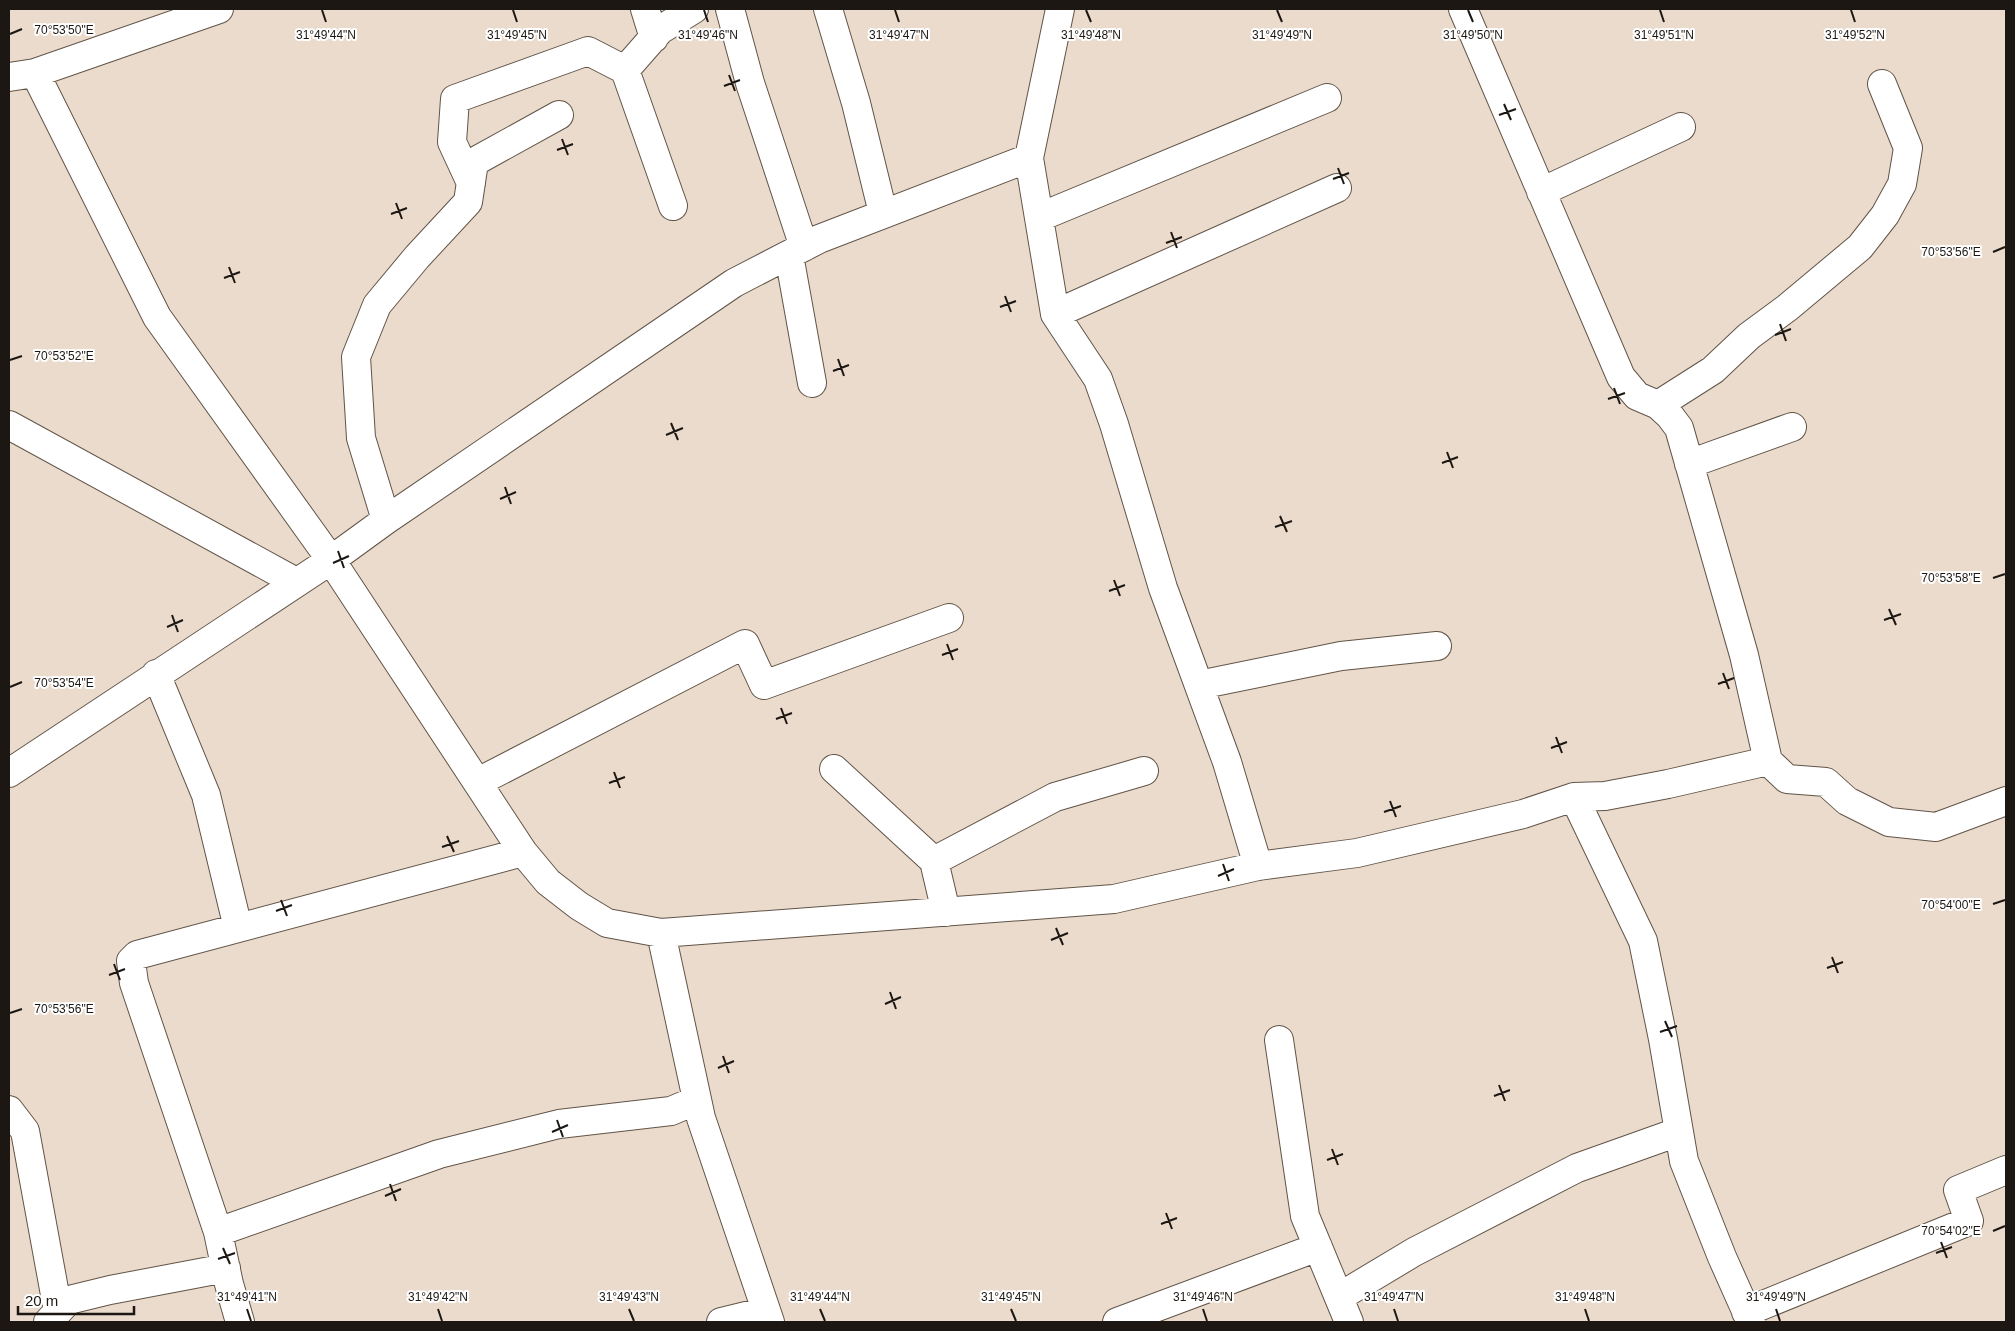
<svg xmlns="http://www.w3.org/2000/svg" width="2015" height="1331" font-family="Helvetica,sans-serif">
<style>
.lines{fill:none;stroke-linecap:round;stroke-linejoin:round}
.street-casing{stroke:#615447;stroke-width:30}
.street{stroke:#fff;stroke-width:28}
.ticks{fill:none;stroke:#1c1712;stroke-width:2}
.ticks-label{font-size:12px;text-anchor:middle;fill:#1c1712;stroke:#fff;stroke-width:4;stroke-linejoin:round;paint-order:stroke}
</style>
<rect width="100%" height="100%" fill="#ebdbcc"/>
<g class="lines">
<g class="street-casing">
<path id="street" d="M645,9l9,29
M730,9l20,74 54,164
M828,9l28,94 27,110
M1060,9l-31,149 26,156 43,65 16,45 49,164 64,174 31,104
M1463,9l158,368 16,19 21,9 12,11 9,12 65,227 24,106
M35,73l122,244 174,243 192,292 25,30 31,24 28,17 54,10 453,-34 144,-33 99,-13 166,-39 51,-17 31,-1 63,-12 100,-23 19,18 39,3 21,19 42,21 47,5 70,-26
M9,77l26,-4 184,-64
M471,183l-19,-41 3,-43 133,-48 37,19
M1541,192l140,-65
M673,206l-48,-136 35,-40 34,-21
M1040,217l287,-119
M789,255l23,128
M1055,314l282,-126
M1658,405l55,-35 36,-34 38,-28 73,-61 25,-32 17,-31 6,-36 -26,-64
M9,425l287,157
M1689,464l103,-37
M386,520l-25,-82 -5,-81 21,-52 40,-48 51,-55 6,-40 85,-47
M156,674l50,121 32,133
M1199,685l142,-29 96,-10
M834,769l100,92 121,-64 89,-26
M9,773l322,-213 55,-40 348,-237 85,-44 210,-81
M478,782l267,-138 19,41 185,-67
M1574,797l69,144 20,98 21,122 38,96 29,65
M934,861l12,51
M661,933l40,185 69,204
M1279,1040l26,176 44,106
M9,1110l16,21 33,180
M218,1232l221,-78 120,-30 112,-13 26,-11
M1339,1297l75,-45 163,-84 101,-36
M1746,1312l223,-91 -11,-31 48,-20
M48,1322l21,-22 41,-10 116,-22
M240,1322l-11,-38 -11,-52 -84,-249 -3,-22 6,-6 386,-103
M721,1322l45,-11
M1117,1322l201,-75"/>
</g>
<use href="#street" class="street"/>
</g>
<path class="ticks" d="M322,10l4,12M513,10l4,12M704,10l4,12M895,10l4,12M1086,10l5,12M1277,10l5,12M1468,10l5,12M1660,10l4,12M1851,10l4,12M10,34l12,-5M729,75l6,16M724,86l16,-6M1504,104l7,16M1499,115l17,-6M562,139l6,16M557,150l16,-6M1338,168l6,16M1333,179l16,-6M396,203l6,16M391,214l16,-6M1171,232l6,16M1166,243l16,-6M1993,252l12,-5M229,267l6,16M224,278l16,-6M1005,296l6,16M1000,307l16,-6M1780,324l6,17M1775,335l16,-6M838,359l6,17M10,360l12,-4M833,371l16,-6M1614,388l6,16M1608,399l17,-6M671,423l7,17M666,435l17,-7M1447,452l6,16M1442,463l16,-6M505,487l6,17M500,499l16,-7M1280,516l7,16M1275,527l17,-6M338,551l6,17M333,563l16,-7M1993,578l12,-4M1114,580l6,16M1109,591l16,-6M1889,609l7,16M172,615l6,17M1884,620l17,-6M167,627l16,-7M947,644l6,16M942,655l16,-6M1723,673l6,16M1718,684l16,-6M10,687l12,-5M781,708l6,16M776,719l16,-6M1556,737l6,16M1551,748l16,-6M614,772l6,16M609,783l16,-6M1390,801l6,16M1384,812l17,-6M447,836l7,16M442,847l17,-6M1223,864l6,17M1218,876l16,-7M281,900l6,16M1993,904l12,-4M276,911l16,-6M1056,928l7,17M1051,940l17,-7M1832,957l6,16M114,964l6,16M1827,968l16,-6M109,975l16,-6M890,992l6,17M885,1004l16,-7M10,1013l12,-4M1665,1021l7,16M1660,1032l17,-6M723,1056l6,17M718,1068l16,-7M1499,1085l6,16M1494,1096l16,-6M557,1120l6,17M552,1132l16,-7M1332,1149l6,16M1327,1160l16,-6M390,1184l6,17M385,1196l16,-7M1166,1213l6,16M1161,1224l16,-6M1993,1231l12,-5M1941,1242l6,16M223,1248l7,16M1936,1253l16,-6M218,1259l17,-6M247,1309l4,12M438,1309l4,12M629,1309l5,12M820,1309l5,12M1011,1309l5,12M1203,1309l4,12M1394,1309l4,12M1585,1309l4,12M1776,1309l4,12"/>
<g class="ticks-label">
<text x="64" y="34">70°53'50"E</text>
<text x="326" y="39">31°49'44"N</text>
<text x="517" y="39">31°49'45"N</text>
<text x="708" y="39">31°49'46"N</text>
<text x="899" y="39">31°49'47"N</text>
<text x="1091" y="39">31°49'48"N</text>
<text x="1282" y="39">31°49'49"N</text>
<text x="1473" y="39">31°49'50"N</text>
<text x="1664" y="39">31°49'51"N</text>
<text x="1855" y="39">31°49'52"N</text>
<text x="1951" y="256">70°53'56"E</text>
<text x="64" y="360">70°53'52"E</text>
<text x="1951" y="582">70°53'58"E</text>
<text x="64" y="687">70°53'54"E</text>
<text x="1951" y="909">70°54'00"E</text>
<text x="64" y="1013">70°53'56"E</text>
<text x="1951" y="1235">70°54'02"E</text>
<text x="247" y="1301">31°49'41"N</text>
<text x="438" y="1301">31°49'42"N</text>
<text x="629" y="1301">31°49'43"N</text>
<text x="820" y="1301">31°49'44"N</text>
<text x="1011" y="1301">31°49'45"N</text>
<text x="1203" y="1301">31°49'46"N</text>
<text x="1394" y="1301">31°49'47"N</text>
<text x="1585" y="1301">31°49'48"N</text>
<text x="1776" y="1301">31°49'49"N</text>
</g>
<rect width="2015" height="1331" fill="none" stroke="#1c1712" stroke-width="20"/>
<path d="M18 1306v8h116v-8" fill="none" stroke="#1c1712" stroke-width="2.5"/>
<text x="25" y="1306" font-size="15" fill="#1c1712" stroke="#ffffff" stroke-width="4" paint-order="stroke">20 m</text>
</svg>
